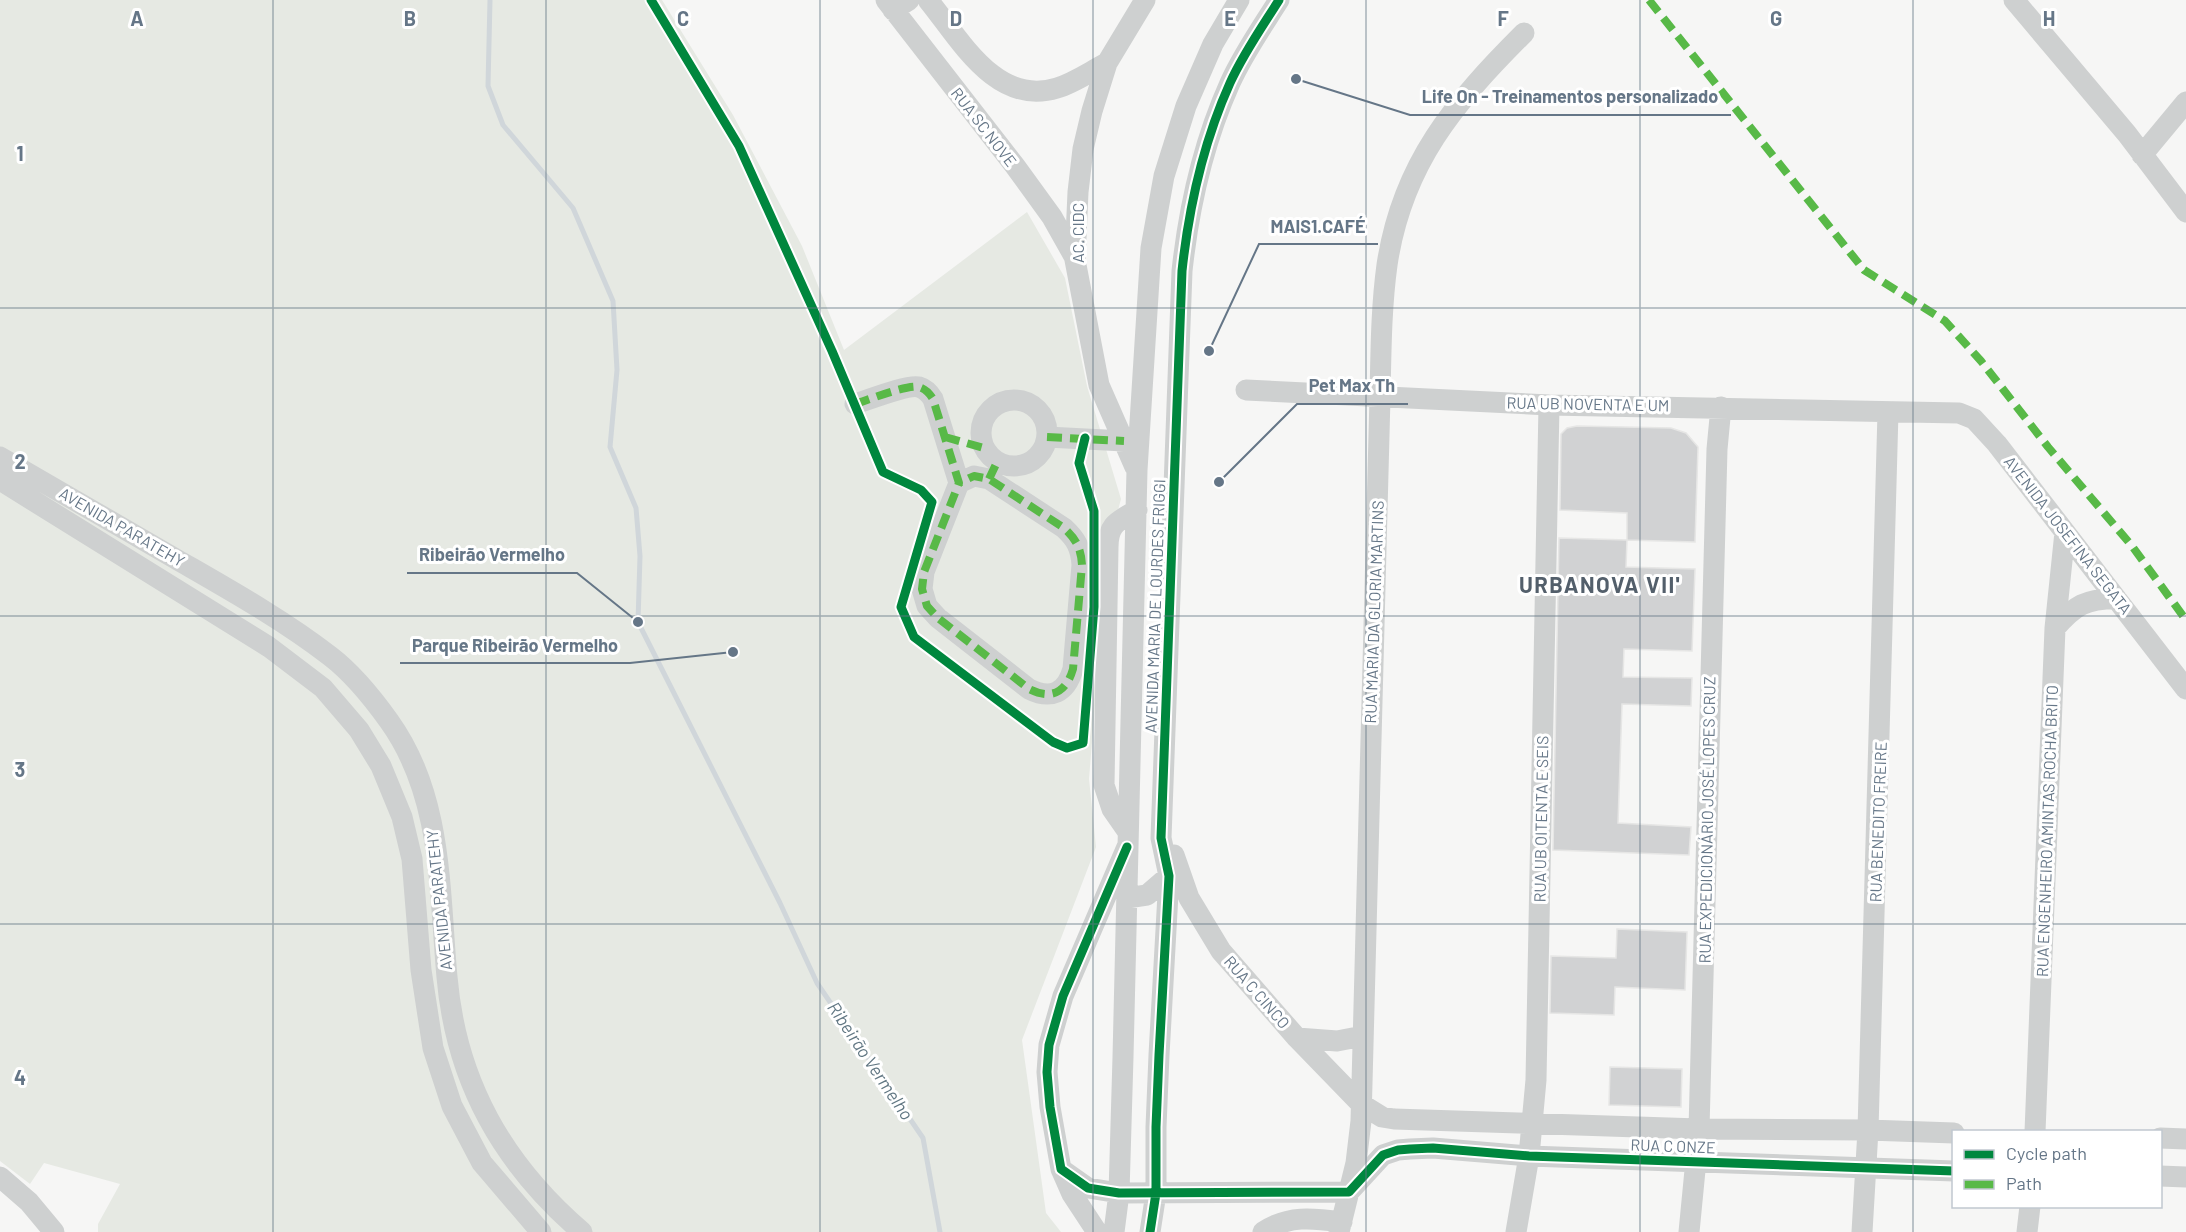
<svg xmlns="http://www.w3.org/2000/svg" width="2186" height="1232" font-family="Barlow,sans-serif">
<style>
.green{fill:#e6e9e3}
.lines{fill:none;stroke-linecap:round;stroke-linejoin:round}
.stream{stroke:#d0d6da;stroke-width:5}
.building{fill:#d1d2d3;stroke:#e6e6e5;stroke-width:1.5}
.minor{stroke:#ced0d0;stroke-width:21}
.quiet{stroke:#58b947;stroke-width:8;stroke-dasharray:15 8;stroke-linecap:butt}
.cycleway-casing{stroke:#fff;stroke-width:13}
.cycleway{stroke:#00873e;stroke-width:9}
.grid{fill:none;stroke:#657687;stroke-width:1.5;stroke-opacity:0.55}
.labels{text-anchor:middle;stroke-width:6;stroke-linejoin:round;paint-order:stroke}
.street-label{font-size:16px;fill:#657687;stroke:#fff}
.water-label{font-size:18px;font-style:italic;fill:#617783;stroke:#fff}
.district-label{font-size:22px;font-weight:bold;letter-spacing:1.5px;fill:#535f6b;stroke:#fff}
.grid-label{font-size:20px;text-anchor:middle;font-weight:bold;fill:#657687;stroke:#fff;stroke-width:6;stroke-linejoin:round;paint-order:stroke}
.leader{fill:none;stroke:#657687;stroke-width:2}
.callout-dot{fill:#657687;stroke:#fff;stroke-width:2}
.callout-label{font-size:18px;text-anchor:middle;font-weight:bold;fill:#657687;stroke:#fff;stroke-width:6;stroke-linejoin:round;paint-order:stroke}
</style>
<rect width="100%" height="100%" fill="#f6f6f5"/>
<path class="green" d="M0,0h662l71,115 69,131 42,104 183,-138 38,66 22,108 34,113 -13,48 -19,232 7,68 -74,193 24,173 15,19h-963v-8l22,-40 -76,-21 -14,21 -30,-23z"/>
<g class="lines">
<path class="stream" d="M490,0l-2,86 15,39 70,83 40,93 4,69 -7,77 26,61 4,48 -2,66 142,281 37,80 106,155 17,94"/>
</g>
<path class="building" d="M1577,426l94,2 15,5 12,14 -3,95 -68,-2v-27l-67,-3 1,-76 6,-6z
M1559,538l68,2 -1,27 69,2 -3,82 -68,-2 -1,28 69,1 -1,28 -69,-2 -4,119 73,4 -2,28 -136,-5z
M1617,929l70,3 -2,58 -70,-3 -1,28 -64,-2 1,-57 65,2z
M1610,1067l72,2 -1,38 -72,-2z"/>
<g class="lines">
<path class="minor" d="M886,0l129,166 37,51 23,41
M928,0c32,39 68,107 129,88 17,-5 34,-17 50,-25
M2014,0l113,134 59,78
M893,10l16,-10
M2142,155l44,-53
M1246,390l303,15 410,8 15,6 23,25 189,245
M981 433a33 33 0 1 1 66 0a33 33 0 1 1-66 0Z
M855,404c13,-4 53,-20 64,-17 7,2 11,7 14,12l26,84 -35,89 -2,17 5,17 11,12 91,71c22,11 37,4 44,-20l9,-104c-1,-17 -6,-26 -18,-37l-75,-49 -15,-3 -15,7
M1047,437l77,4
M0,457c59,34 117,68 176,102 52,30 106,60 154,97 21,16 44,44 59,65 54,75 50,169 58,256 9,105 56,187 135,255
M1135,467l-36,-82 -24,-125 3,-68 5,-43 9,-38 15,-48 38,-63
M0,480l269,167 54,41 36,42 22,36 21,51 10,42 9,111 12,78 19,58 30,57 59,69
M2055,628c21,-24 30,-28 61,-30
M1128,832l-16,-23 -8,-24 4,-238c0,-24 11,-26 29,-37
M1127,847l-64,149 -14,49 -2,27 3,35 11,62 27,19 31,5 230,-1 34,-37 15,-5 12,-1 23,-1 96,8 425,15
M1174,855l15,43 32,53 76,87 64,66 21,13 12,2 305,10 169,1 86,3
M1127,898l20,-3 22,-19
M1297,1038l40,3 26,-5
M2035,1132l20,-504 10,-96
M2160,1138l26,1
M1061,1169l11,25 25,38
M2160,1176l26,1
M0,1177l29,25 25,30
M1114,1232l5,-39 4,-136 14,-587 14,-222 13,-72 22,-70 27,-62 26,-44
M1150,1232l6,-39v-66l3,-72 10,-179 -8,-38 21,-567c7,-65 21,-128 48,-188 13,-29 32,-56 49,-83
M1263,1232c25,-17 50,-14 79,-10
M1339,1232l17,-69 5,-42 19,-724c1,-44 1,-88 7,-132 15,-101 67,-162 137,-232
M1516,1232l13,-76 7,-76 13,-675
M1689,1232l10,-103 18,-680 4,-42
M1862,1232l6,-102 20,-718
M2027,1232l3,-26"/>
<path class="quiet" d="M1649,0l215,270 81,51 36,40 67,86 84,99 54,74
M855,404c13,-4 53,-20 64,-17 7,2 11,7 14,12l26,84 -35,89 -2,17 5,17 11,12 91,71c22,11 37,4 44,-20l9,-104c-1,-17 -6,-26 -18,-37l-75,-49 -15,-3 -15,7
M945,437l39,11
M1047,437l77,4
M989,479l8,-17"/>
<g class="cycleway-casing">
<path id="cycleway" d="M651,0l88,146 93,205 51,121 38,18 11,12 -31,105 13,30 139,105 14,6 16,-5 11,-136v-96l-15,-48 6,-25
M1127,847l-64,149 -14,49 -2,27 3,35 11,62 27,19 31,5 230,-1 34,-37 15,-5 12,-1 23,-1 96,8 425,15
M1150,1232l6,-39v-66l3,-72 10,-179 -8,-38 21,-567c7,-65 21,-128 48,-188 13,-29 32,-56 49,-83"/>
</g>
<use href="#cycleway" class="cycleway"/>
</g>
<path class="grid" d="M273,0v1232M546,0v1232M820,0v1232M1093,0v1232M1366,0v1232M1640,0v1232M1913,0v1232M0,308h2186M0,616h2186M0,924h2186"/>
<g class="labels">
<g class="street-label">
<text transform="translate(984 127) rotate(52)" y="6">RUA SC NOVE</text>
<text transform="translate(1078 233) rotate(-90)" y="6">AC. CIDC</text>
<text transform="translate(1588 404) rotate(1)" y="6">RUA UB NOVENTA E UM</text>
<text transform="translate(122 527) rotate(30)" y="6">AVENIDA PARATEHY</text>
<text transform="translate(2068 535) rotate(52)" y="6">AVENIDA JOSEFINA SEGATA</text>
<text transform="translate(1155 606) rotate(-88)" y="6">AVENIDA MARIA DE LOURDES FRIGGI</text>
<text transform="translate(1374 612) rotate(-88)" y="6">RUA MARIA DA GLORIA MARTINS</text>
<text transform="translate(1541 819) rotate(-89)" y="6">RUA UB OITENTA E SEIS</text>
<text transform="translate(1707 820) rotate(-89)" y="6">RUA EXPEDICIONÁRIO JOSÉ LOPES CRUZ</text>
<text transform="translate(1878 822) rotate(-88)" y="6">RUA BENEDITO FREIRE</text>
<text transform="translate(2047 831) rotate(-88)" y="6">RUA ENGENHEIRO AMINTAS ROCHA BRITO</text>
<text transform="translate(439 900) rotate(-96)" y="6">AVENIDA PARATEHY</text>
<text transform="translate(1257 992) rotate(49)" y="6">RUA C CINCO</text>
<text transform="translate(1673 1146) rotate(2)" y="6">RUA C ONZE</text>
</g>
<g class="water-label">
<text transform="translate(870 1061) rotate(56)" y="6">Ribeirão Vermelho</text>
</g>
<g class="district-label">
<text x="1600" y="593">URBANOVA VII'</text>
</g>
</g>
<g class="grid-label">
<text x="137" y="26">A</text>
<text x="410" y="26">B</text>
<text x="683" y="26">C</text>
<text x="956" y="26">D</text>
<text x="1230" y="26">E</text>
<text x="1503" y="26">F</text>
<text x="1776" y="26">G</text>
<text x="2049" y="26">H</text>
<text x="20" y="161">1</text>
<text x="20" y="469">2</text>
<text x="20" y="777">3</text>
<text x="20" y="1085">4</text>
</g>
<path class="leader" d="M1296 79L1410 115H1731M1209 351L1259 244H1378M1219 482L1297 404H1408M638 622L577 573H407M733 652L630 663H400"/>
<g class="callout-dot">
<circle cx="1296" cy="79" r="6"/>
<circle cx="1209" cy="351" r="6"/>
<circle cx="1219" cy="482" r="6"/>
<circle cx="638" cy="622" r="6"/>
<circle cx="733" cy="652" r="6"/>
</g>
<g class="callout-label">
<text x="1570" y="103">Life On - Treinamentos personalizado</text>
<text x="1318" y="233">MAIS1.CAFÉ</text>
<text x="1352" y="392">Pet Max Th</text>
<text x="492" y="561">Ribeirão Vermelho</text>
<text x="515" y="652">Parque Ribeirão Vermelho</text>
</g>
<rect x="1952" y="1130" width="210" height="78" fill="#ffffff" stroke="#c1c8cf" stroke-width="1.5"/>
<rect x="1964" y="1150" width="30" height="9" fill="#00873e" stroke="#c1c8cf" stroke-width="1.5"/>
<text x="2006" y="1160" font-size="18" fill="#657687">Cycle path</text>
<rect x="1964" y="1180" width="30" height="9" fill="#58b947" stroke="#c1c8cf" stroke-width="1.5"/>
<text x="2006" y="1190" font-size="18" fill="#657687">Path</text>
</svg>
